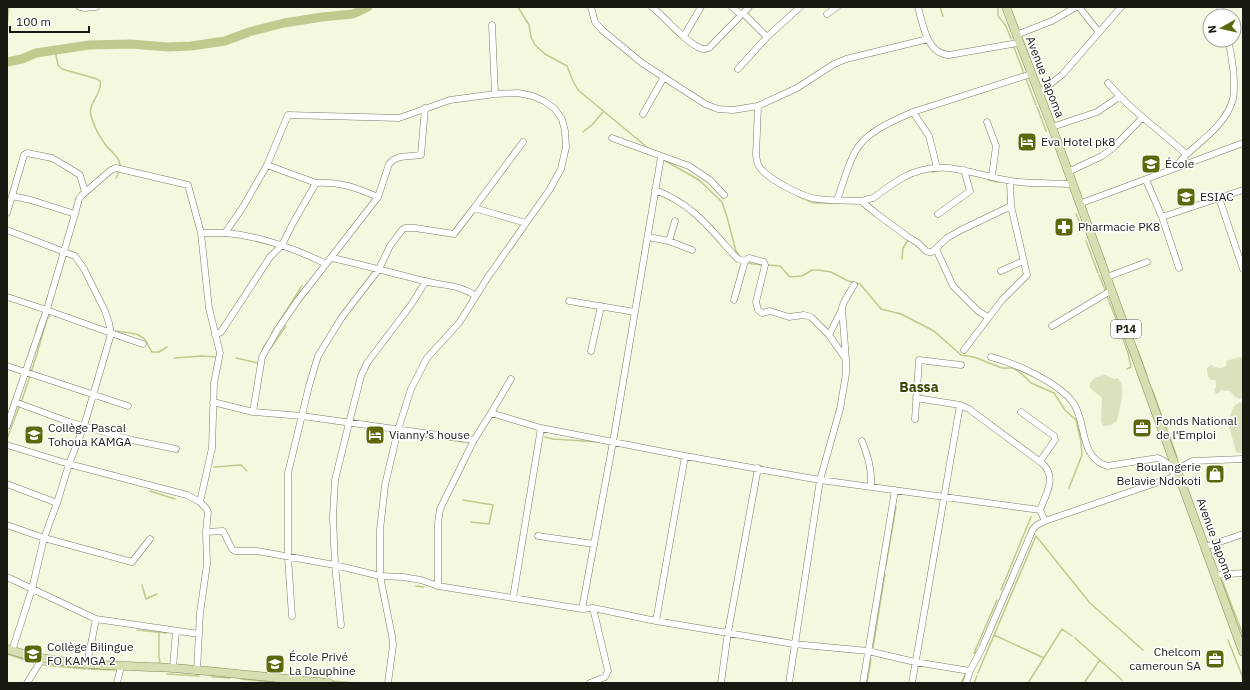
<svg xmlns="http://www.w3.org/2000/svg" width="1250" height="690" font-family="'IBM Plex Sans',sans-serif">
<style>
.green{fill:#d9e1bd}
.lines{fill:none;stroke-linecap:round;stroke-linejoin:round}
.stream{stroke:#bfca8e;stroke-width:1.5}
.river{stroke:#bfca8e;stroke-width:9}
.minor-casing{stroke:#777c66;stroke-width:7}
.major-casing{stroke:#828b58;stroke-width:9}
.minor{stroke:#fff;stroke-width:6}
.major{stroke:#d6deb2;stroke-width:8}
.labels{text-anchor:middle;stroke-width:3;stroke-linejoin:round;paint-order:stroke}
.shield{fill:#fff;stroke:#5d5f58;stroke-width:1}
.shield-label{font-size:11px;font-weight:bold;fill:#181a11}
.street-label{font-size:12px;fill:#181a11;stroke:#fff}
.poi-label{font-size:12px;fill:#181a11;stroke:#fff;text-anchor:start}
.quarter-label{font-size:14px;font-weight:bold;fill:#3c4406;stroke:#fff}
</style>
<rect width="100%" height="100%" fill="#f3f8df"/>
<path class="green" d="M1240,357l3,2v39l-3,1 -5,-2 -5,-6 -9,-1 -2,3 -3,1 -2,-4 2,-3v-6l-1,-1h-3c-5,-2 -5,-7 -5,-12l4,-3c6,3 10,5 16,0l-1,-4z
M1105,375l9,4 4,-1c9,9 1,32 -1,43l-6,4 -7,1 -3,-4 1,-24 -12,-10v-5l6,-6z
M1240,402l3,1v51l-7,-2 -7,-26v-3l2,2h3l3,-3 -2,-5 -5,-1 4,-10z"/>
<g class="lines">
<path class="stream" d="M518,7l11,18 2,12 4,8 10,9 22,12 6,15 5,9 70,58
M940,7l3,9
M998,7v9
M999,17l7,9 5,13
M7,26l2,-19
M1014,47l10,27
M55,50l3,15 4,4 35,10 3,2c3,12 -13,23 -9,35 3,10 8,20 14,28 5,8 15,12 15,22
M1026,79l10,26
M1037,107l9,24
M583,132l9,-7 11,-13
M662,159l37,21 23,22 5,15 9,34 4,6
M932,172l4,-1
M116,178l3,-7
M988,180l10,2
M798,196l15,7h18
M1076,214l4,9
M1081,226l2,4
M1086,241l12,32
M902,259l1,-11 5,-8
M747,262l5,2 11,1
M767,265l13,1 10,11 12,-1 10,-6h6l13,2 17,9 12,3 21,25 20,5 33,17 27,24 13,2 28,11h11l9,6 9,9 23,10 11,17 11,10 5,22 1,13 -13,33
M1099,275l7,17
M7,294l6,2
M1107,296l14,36
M36,331l2,-7
M114,331c10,2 25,0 32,10 2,4 4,8 6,11h7l8,-5
M272,333l30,-47
M1121,334l7,19 3,14 -4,2
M270,349l16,-23
M38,350l9,-31 3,-3
M262,350l5,-8
M1138,351l9,25
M174,358l28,-2 15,1
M236,358l22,5 1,-2
M31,372l7,-21
M1152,389l10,28
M21,403l9,-27
M1163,419l4,11
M1168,432l9,25
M400,437l3,-3h5
M423,437l18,1
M545,437l8,2 47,3
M7,439l12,-32
M444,439l20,3
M214,467l27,-2 6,6
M150,491l25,8
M463,500l30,5 -4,19 -18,-2
M886,565l10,-58
M1222,580l21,55
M142,585l4,14 11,-5
M416,586l8,1
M1001,590l30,-73
M137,630l29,3
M994,635l50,23
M1075,638l47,42
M1228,640l15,38
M873,648l12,-74
M979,650l-5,3 23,-53
M7,654l27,9
M43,665l42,4
M158,665l2,-4 -1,-3v-25
M88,669l26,1
M978,673l58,-137 54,67 53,47
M167,674l32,2
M212,677l18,1
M241,679l39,4
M332,681l24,2
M867,683l4,-24
M961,683l4,-8
M974,683l3,-7
M1028,683l34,-54 10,7
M1084,683l16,-23"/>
<path class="river" d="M7,62l15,-3 14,-6 53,-8 42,-1 37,3 23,-1 34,-5 24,-9 35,-9 38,-6 31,-3 15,-7"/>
<g class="minor-casing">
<path id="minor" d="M80,7l5,1 11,-1
M591,7l4,15 7,8 40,33 63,41 13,5 15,1 25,-4 39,-18 37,-24 12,-5 82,-20
M652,7c14,11 32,34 48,41 3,2 6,1 9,0l40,-41
M732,7l9,8
M918,7c5,18 9,47 31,48l69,-12
M1079,7l19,24
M1220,7l2,9
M743,13l24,24
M827,14l10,-7
M492,25l3,69
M1016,35l36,-14 24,-14
M684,36l17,-29
M738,69l29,-32 33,-30
M1108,83c23,28 52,47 78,71
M1039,93l24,-19 58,-67
M758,106l-2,49c1,5 1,10 5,14 9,11 43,29 57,30 14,2 29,1 43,2l12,-3c10,-7 20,-15 31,-21 38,-20 68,-2 107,4 20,3 41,2 61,3
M913,112l16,24 8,32
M643,114l21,-37
M987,122l9,24 -4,30
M1052,127l45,-15 22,-15
M612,138l77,28 21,14 14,15
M523,142l-49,66 52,15
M267,165l49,18
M1173,169c5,-5 10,-11 15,-16 17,-15 39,-31 45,-54 3,-17 -1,-43 -5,-59
M1068,172l34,-16 12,-9 28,-29
M1146,180l16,37 17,51
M655,190c36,13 54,37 78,64l5,5 7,2
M12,196l19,4 44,14
M1219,198l24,71
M837,200c6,-16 10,-33 18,-48 10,-20 38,-31 58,-40l118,-38
M861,201l16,13 31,23 10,6 8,8 3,1h3l15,-14 14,-8 50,-24
M1079,204l164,-61
M7,213l17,-58 3,-2 25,5 22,13 6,4 5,17
M938,214l32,-23 -6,-21
M1162,217l81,-27
M7,230l68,26 9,13 21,42 4,12 2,11 -27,92 -15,38 -12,39 -13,35 -12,51 -20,62
M201,233c8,0 16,0 25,0 33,3 71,16 100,31
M225,233l18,-26 24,-42 21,-50 111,3 51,-18 45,-6 23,-1 15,3 11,5 10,7 8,11 3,12 1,16 -5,22 -11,20 -62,88 -29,46 -32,35 -16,31 -13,41 -13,55 -5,45v46l12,60 1,9 -5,38
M648,237l21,4 23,9
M669,241l6,-20
M936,249l17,37 25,25 10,6
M332,258c31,7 61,15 92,23 19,5 35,3 52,15
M1001,271l22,-10
M1107,277l40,-15
M7,297c46,14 90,32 136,47
M734,300l11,-39 4,-3 15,4 1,3 -9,37 2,8 4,3 8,-2 19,6 15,-2 7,2 18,18 16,23
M569,301l66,11
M1052,326l60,-36
M215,335l6,-3 49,-75 12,-12 11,-22 23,-40c23,-2 41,5 62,14
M829,335l12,-24
M964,350l38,-50 25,-25 -16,-69 -1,-25
M591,351l10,-45
M991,357c24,6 69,26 83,47 13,20 5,53 33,62l51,-8c9,3 13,9 17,19
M7,366l121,40
M916,398l44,7 9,4 74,55c14,14 3,30 -3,46
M15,402l54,20 63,18 44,9
M213,402l40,10 49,4 172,24
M253,412l9,-55 16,-28 20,-29 80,-103 11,-33 4,-4 7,-3 21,-2 4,-47
M1021,412l33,24 1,4 -15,21
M491,413l50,15 144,28 135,24 220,30 5,11
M915,419l4,-59 42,5
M7,426l40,-117 28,-95 4,-15 3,-4 29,-25 5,-2 72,17 13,48 8,75 11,45 -6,30 -2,65 -12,54
M862,441c6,16 10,28 9,45
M7,445l62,19 118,31 13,7 6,6 2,4 -2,20 1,32 -7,49 -3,58
M1177,469l16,-8 50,-2
M7,484l50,19
M7,525l37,13 88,24 18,-23
M206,532l17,-1 9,18 3,2h22l78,14 45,11 23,1 18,3 17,6 144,23 11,-1 63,13 138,23 74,7 47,11 55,9
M538,536l56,8
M1205,547l38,-13
M1215,575l28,-2
M7,577l89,42 103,15
M438,586v-63l2,-14 34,-69 17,-27 20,-34
M513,598l28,-170
M582,609l31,-167 48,-285
M292,616l-4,-59v-84l21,-87 9,-30 24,-39 37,-48 11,-23 12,-16 3,-2h10l39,6 20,-26
M656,621l29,-165
M341,625l-6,-60 -2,-48 2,-37 14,-57 12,-47 6,-13 44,-58 15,-24
M87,664l9,-45
M173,668l3,-37
M27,683l15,-24
M117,683l4,-17
M590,683l15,-6 3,-6 -15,-63
M721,683l7,-51 30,-164
M789,683l31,-203 20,-71 6,-35v-14l-4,-52 2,-6 10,-17
M863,683l32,-193
M912,683l48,-278
M966,683l4,-12 12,-23 51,-119 4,-4 8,-4 134,-46"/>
</g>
<g class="major-casing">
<path id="major" d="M1006,7l46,120 191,525
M7,649c53,18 110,16 165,19 52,4 104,10 157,15"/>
</g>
<use href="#minor" class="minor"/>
<use href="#major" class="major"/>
</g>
<defs>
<g id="hotel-square" transform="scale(1)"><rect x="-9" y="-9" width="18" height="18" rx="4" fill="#5d680d" stroke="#fff"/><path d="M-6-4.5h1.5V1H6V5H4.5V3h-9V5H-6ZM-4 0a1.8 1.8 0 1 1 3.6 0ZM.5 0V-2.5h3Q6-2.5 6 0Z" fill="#fff"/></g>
<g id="school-square" transform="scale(1)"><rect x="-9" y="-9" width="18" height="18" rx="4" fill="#5d680d" stroke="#fff"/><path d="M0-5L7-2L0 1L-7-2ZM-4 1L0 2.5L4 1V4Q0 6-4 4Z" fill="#fff"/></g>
<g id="pharmacy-square" transform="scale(1)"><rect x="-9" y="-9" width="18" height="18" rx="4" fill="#5d680d" stroke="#fff"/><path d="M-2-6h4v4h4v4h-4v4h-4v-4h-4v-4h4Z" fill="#fff"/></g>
<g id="office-square" transform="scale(1)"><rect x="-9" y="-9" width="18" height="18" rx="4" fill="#5d680d" stroke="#fff"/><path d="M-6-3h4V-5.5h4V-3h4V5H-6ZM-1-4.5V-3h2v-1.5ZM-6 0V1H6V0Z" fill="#fff"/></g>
<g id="shop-square" transform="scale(1)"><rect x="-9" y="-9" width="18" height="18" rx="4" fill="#5d680d" stroke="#fff"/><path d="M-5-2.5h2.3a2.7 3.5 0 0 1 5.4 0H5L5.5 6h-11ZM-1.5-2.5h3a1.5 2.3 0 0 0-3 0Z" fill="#fff"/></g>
</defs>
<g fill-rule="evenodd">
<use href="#hotel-square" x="1027" y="142"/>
<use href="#school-square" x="1151" y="164"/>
<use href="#school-square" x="1186" y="197"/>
<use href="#pharmacy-square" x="1064" y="227"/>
<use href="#office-square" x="1142" y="428"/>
<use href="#school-square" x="34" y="435"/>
<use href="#hotel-square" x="375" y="435"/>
<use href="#shop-square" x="1215" y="474"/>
<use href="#school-square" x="33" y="654"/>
<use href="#office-square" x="1215" y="659"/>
<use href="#school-square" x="275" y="664"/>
</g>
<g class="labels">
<rect class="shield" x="1111" y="320" width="30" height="18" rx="3"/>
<g class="shield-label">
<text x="1126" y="333">P14</text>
</g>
<g class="street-label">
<text transform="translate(1045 77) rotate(69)" y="4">Avenue Japoma</text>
<text transform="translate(1215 539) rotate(70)" y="4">Avenue Japoma</text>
</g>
<g class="poi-label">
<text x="1041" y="146">Eva Hotel pk8</text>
<text x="1165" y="168">École</text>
<text x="1200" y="201">ESIAC</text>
<text x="1078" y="231">Pharmacie PK8</text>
<text x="1156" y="425">Fonds National<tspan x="1156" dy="14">de l'Emploi</tspan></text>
<text x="48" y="432">Collège Pascal<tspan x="48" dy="14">Tohoua KAMGA</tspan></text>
<text x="389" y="439">Vianny’s house</text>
<text x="1201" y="471" text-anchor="end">Boulangerie<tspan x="1201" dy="14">Belavie Ndokoti</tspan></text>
<text x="47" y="651">Collège Bilingue<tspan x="47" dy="14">FO KAMGA 2</tspan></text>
<text x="1201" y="656" text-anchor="end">Chelcom<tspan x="1201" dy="14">cameroun SA</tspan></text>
<text x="289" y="661">École Privé<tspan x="289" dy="14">La Dauphine</tspan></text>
</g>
<g class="quarter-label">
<text x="919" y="392">Bassa</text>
</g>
</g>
<rect width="1250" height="690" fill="none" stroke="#181a11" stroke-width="16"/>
<g transform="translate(1222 28) rotate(262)"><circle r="19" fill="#ffffff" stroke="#a3a3a0"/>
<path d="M0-3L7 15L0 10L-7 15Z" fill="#5d680d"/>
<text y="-6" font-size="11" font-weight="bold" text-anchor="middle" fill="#181a11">N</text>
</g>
<path d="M10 26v6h79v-6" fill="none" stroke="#181a11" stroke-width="2"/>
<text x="16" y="26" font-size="12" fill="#181a11" stroke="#ffffff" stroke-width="3" paint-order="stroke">100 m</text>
</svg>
